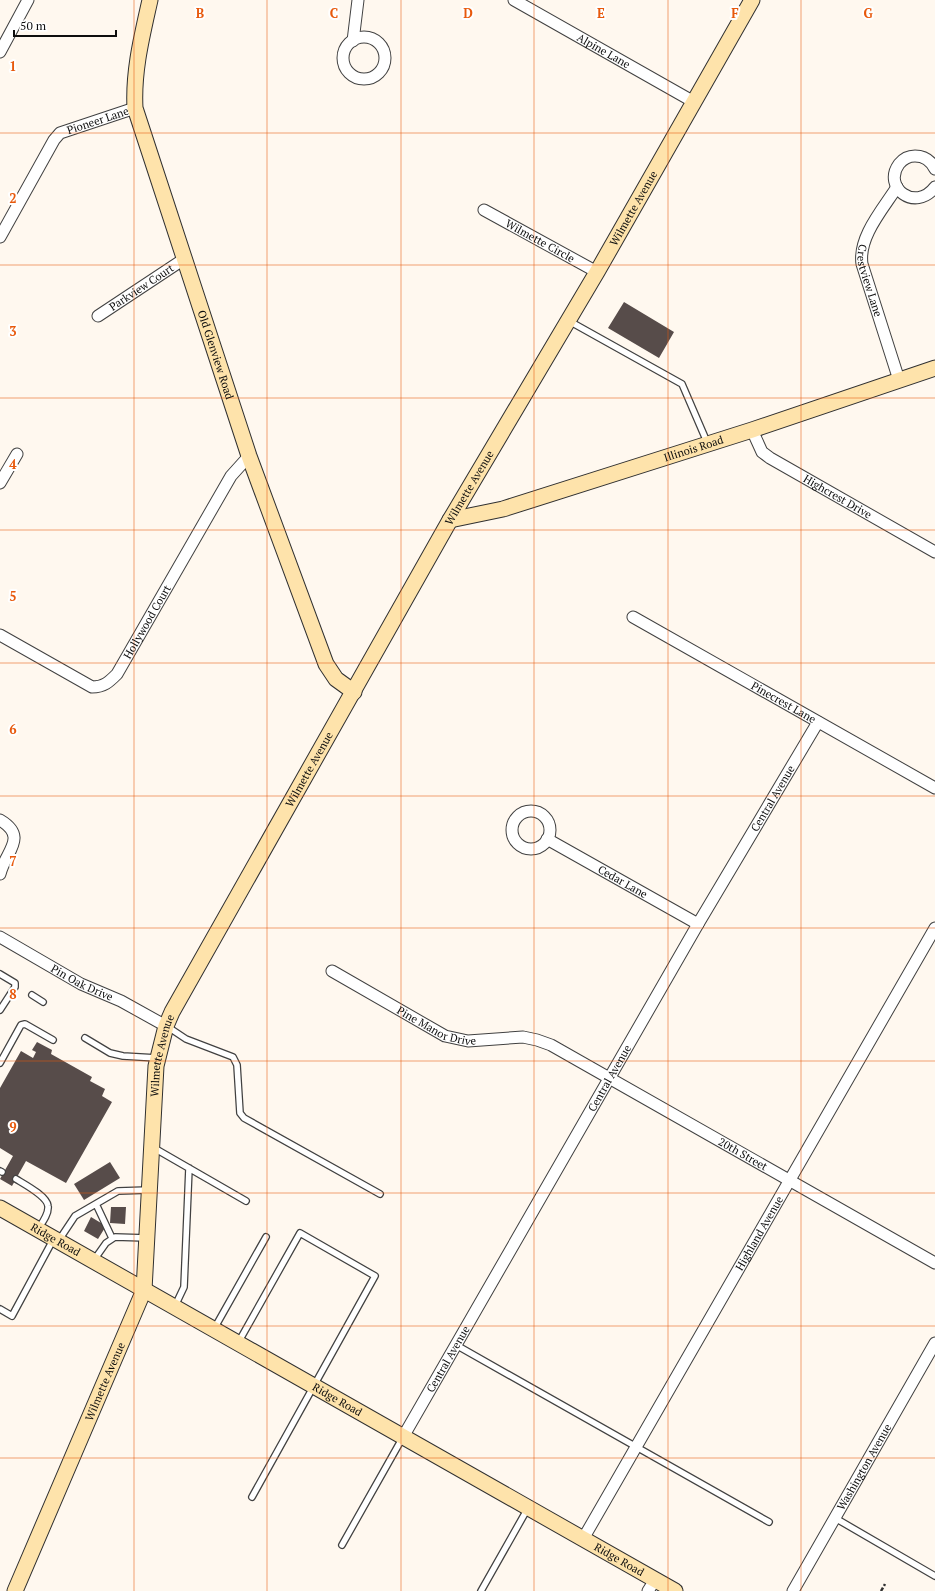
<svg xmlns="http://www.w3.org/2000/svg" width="935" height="1591" font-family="'PT Serif',serif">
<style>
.building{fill:#574c4a}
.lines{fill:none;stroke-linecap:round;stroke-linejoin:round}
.lane-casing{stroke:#414141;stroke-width:8}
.street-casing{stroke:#414141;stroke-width:13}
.secondary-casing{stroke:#303030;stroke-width:17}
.path{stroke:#303030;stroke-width:2.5;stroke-dasharray:4 2;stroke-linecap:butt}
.lane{stroke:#fff;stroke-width:5.5}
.street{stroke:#fff;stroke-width:11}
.secondary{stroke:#fee3ab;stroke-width:15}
.grid{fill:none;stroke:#e8590c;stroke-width:1;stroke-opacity:0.55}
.labels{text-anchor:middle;stroke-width:4;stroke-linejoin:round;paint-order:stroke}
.street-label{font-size:11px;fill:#0e0e0e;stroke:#fff}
.grid-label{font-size:13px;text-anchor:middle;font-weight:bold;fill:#e8590c;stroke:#fff;stroke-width:4;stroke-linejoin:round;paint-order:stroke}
</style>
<rect width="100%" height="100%" fill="#fff8ef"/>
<path class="building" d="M624,302l50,30 -15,26 -51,-30z
M37,1042l15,8 -1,4 41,23 -2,4 15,8 -3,7 10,6 -46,81 -40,-22 -14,25 -12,-7 13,-23 -13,-8v-60l21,-37 12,7 3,-6 -4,-2z
M110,1162l10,16 -36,22 -10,-16z
M111,1207h15l-1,17 -15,-1z
M91,1217l15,9 -8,13 -14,-8z"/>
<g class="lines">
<g class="lane-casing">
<path id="lane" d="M569,321l113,63 25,58
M0,974l15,9v4l-15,23
M32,995l11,7
M168,1027l18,12 47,18 4,8 3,48 4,5 136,76
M85,1038l25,15 13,3 34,2
M0,1063l21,-38 4,-1 28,16
M154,1148l92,53
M0,1171l2,1
M16,1179c8,5 31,17 32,27 1,8 -6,17 -10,23
M96,1204l16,34
M59,1240l16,-24 43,-25 31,-1
M94,1260l12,-17 9,-6 32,1
M175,1306l9,-19 5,-119
M0,1309l12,7 41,-76
M214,1329l52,-92
M238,1343l62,-110 75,43 -123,221
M456,1345l313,177
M835,1518l100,58
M342,1545l61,-108
M481,1591l47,-83"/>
</g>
<g class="street-casing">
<g id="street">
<path id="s1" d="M514,0l180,102"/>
<circle cx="364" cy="58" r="21"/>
<path d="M353,41l5,-41"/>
<path d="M0,52l28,-52"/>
<path d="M935,169c-4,-8 -11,-13 -20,-13 -6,0 -12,3 -16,8 -17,23 16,49 36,23"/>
<path id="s2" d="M897,187c-14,22 -39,50 -35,77l37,116"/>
<path id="s3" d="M484,210l113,62"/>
<path id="s4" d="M0,237l54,-97 6,-7 75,-25"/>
<path id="s5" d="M98,316l86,-57"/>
<path id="s6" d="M752,430l10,22 8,6 165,94"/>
<path d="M0,483l17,-29"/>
<path id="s7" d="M633,617l302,171"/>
<path id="s8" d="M0,635l92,52c12,0 17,-5 25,-13l114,-198 18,-20"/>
<circle cx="531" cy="830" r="19"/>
<path d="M0,820c29,17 5,32 0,54"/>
<path id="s9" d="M547,839l151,85"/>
<path id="s10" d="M0,937l81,47 40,17 45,25"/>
<path id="s11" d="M332,971l113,65 23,5 55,-4 14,3 14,5 384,218"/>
<path id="s12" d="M403,1437l295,-513 120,-202"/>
<path id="s13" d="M583,1539l352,-611"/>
<path d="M648,1591l7,-11"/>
<path id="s14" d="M793,1591l142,-248"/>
</g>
</g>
<g class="secondary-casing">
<g id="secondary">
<path id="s15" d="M150,0c-8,36 -17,71 -15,108l114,348 77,208 10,15 18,13"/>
<path id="s16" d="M450,520l53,-11 249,-79 183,-62"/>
<path id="s17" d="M0,1208l675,383"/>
<path id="s18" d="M15,1591l129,-301 12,-224 10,-40 6,-14 278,-492 147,-248 155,-272"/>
</g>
</g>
<path class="path" d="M881,1591l4,-7"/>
<use href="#lane" class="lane"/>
<use href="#street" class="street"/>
<use href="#secondary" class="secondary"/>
</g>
<path class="grid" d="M134,0v1591M267,0v1591M401,0v1591M534,0v1591M668,0v1591M801,0v1591M0,133h935M0,265h935M0,398h935M0,530h935M0,663h935M0,796h935M0,928h935M0,1061h935M0,1193h935M0,1326h935M0,1458h935"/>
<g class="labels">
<g class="street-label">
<text dy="4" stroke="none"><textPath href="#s1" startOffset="103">Alpine Lane</textPath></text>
<text dy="4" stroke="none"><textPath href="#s4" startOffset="160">Pioneer Lane</textPath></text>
<text dy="4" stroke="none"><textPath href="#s18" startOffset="1535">Wilmette Avenue</textPath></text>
<text dy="4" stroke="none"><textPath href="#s3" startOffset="64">Wilmette Circle</textPath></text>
<text dy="4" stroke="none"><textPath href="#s2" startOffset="104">Crestview Lane</textPath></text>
<text dy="4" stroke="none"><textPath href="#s5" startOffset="52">Parkview Court</textPath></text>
<text dy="4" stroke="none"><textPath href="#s15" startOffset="369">Old Glenview Road</textPath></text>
<text dy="4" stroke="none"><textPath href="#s16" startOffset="254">Illinois Road</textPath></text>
<text dy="4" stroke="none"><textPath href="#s18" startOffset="1211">Wilmette Avenue</textPath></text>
<text dy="4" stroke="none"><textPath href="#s6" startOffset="112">Highcrest Drive</textPath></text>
<text dy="4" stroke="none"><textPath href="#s8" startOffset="195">Hollywood Court</textPath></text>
<text dy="4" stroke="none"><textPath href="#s7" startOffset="173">Pinecrest Lane</textPath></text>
<text dy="4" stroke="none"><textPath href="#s18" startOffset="887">Wilmette Avenue</textPath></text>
<text dy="4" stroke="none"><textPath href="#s12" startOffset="738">Central Avenue</textPath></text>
<text dy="4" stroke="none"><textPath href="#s9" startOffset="87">Cedar Lane</textPath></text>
<text dy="4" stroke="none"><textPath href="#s10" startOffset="94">Pin Oak Drive</textPath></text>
<text dy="4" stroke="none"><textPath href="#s11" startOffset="119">Pine Manor Drive</textPath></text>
<text dy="4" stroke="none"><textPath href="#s18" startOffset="563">Wilmette Avenue</textPath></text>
<text dy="4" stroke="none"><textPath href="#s12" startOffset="414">Central Avenue</textPath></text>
<text dy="4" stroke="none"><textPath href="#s11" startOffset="459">20th Street</textPath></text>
<text dy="4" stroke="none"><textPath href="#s13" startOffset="353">Highland Avenue</textPath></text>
<text dy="4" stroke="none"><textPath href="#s17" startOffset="64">Ridge Road</textPath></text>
<text dy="4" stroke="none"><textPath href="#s12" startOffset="90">Central Avenue</textPath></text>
<text dy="4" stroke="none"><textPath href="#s18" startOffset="228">Wilmette Avenue</textPath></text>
<text dy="4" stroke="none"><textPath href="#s17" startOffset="388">Ridge Road</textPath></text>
<text dy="4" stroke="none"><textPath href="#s14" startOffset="143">Washington Avenue</textPath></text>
<text dy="4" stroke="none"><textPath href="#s17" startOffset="712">Ridge Road</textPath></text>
</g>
</g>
<g class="grid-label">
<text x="200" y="18">B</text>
<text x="334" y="18">C</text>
<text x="468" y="18">D</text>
<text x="601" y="18">E</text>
<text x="735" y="18">F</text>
<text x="868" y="18">G</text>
<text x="13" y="71">1</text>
<text x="13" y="203">2</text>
<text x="13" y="336">3</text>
<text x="13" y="469">4</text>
<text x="13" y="601">5</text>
<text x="13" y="734">6</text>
<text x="13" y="866">7</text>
<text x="13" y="999">8</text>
<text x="13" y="1132">9</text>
</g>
<path d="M14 30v6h102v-6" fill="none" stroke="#0e0e0e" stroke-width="2"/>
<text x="20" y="30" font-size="12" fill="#0e0e0e" stroke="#ffffff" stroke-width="3" paint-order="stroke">50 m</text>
</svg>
